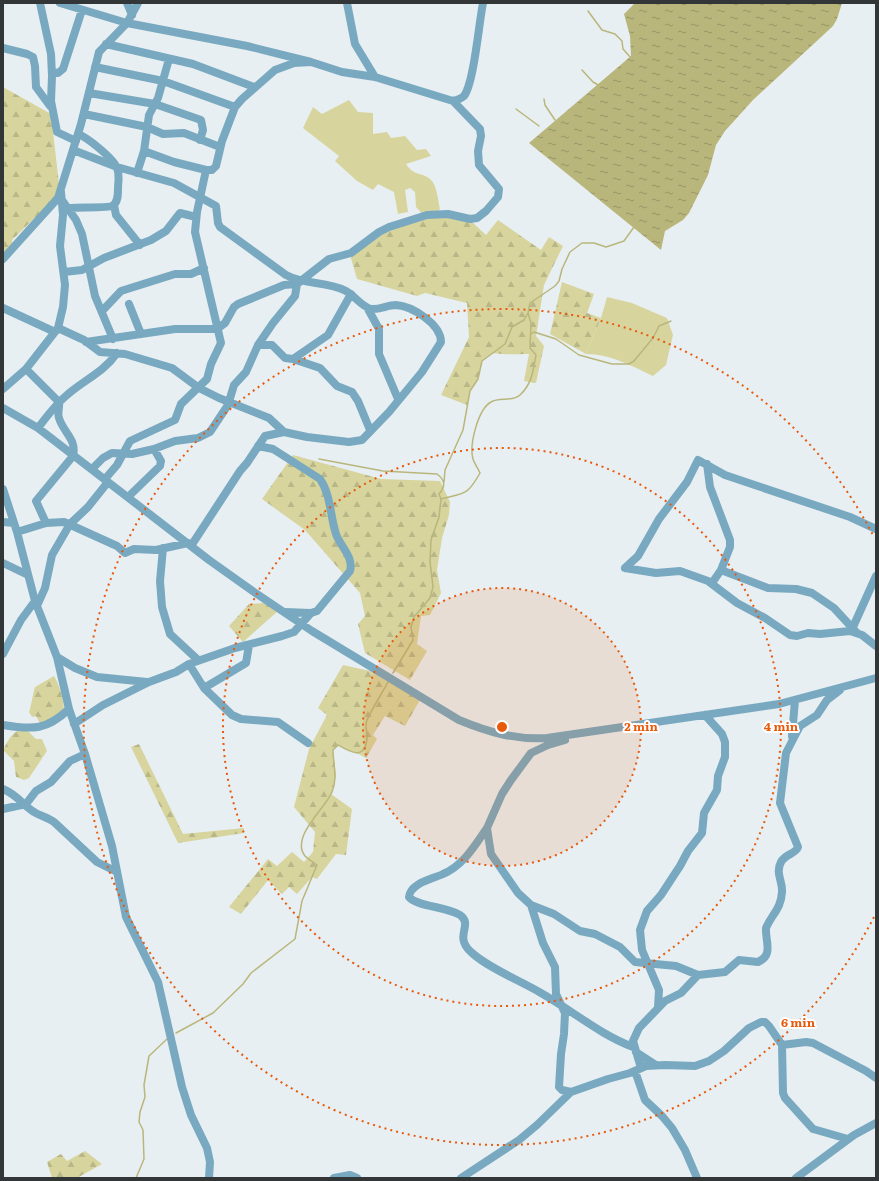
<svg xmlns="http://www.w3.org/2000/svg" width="879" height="1181" font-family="Literata,serif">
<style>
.green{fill:#d7d59d}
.forest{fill:url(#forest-firs)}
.water{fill:url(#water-ripples)}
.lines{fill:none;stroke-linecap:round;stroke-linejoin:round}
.stream{stroke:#b9b67c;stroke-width:1.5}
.minor{stroke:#79a9c0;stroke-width:8}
.ring{fill:none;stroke:#e8590c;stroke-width:2;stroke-dasharray:2 4}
.centre{fill:#e8590c;stroke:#fff;stroke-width:2}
.ring-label{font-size:12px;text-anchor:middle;font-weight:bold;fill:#e8590c;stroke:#fff;stroke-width:4;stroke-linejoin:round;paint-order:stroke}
</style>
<defs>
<pattern id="forest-firs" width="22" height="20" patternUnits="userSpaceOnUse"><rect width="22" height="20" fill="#d7d59d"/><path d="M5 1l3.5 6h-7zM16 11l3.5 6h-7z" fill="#b9b788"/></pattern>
<pattern id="water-ripples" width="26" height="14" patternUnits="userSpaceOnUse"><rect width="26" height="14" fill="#b9b67c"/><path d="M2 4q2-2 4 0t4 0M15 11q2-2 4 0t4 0" fill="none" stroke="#979566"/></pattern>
</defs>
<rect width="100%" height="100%" fill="#e8eff2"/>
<path class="green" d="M349,100l9,12 15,1v21l14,-2 4,6 14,-2 12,14 9,-1 5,7 -25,8c8,13 19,8 26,17 5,6 6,20 8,28l-7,7 -8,1 -9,-10 -1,-15 -5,-4 -5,2 3,22 -10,2 -4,-22 -16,-8 -5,6 -16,-9 -22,-20 4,-5 -36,-28 10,-21 9,7z
M607,297l25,6 35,15 6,17 -7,30 -13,11c-21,-10 -43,-22 -67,-22l15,-36z"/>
<path class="forest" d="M3,87l48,27 9,79 -48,47 1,9 -10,9z
M433,216l37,4 16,15 12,-15 43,30 8,-13 14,9 -19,39 -8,51 8,10 -8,37 -12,-2 5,-27c-14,0 -23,1 -37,-1l-10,8 -4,18 -8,12 -3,14 -26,-10 28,-58 -2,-34 -42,-10 -8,3 -60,-17 -7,-24 42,-27z
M562,282l32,12 -7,19 14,5 -15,36 -36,-20z
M293,455l88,24 59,2 10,21 -1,13 -7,23 -5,32 4,23 -11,22 -9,1 -4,28 10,7 -17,29 -45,-27 -7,-29 7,-8 -5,-23 -55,-63 -43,-31z
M264,603l14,8 -35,31 -14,-16 20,-22z
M343,665l27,6 50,29 -15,26 -20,-10 -12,19 4,4 -11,19c-10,-6 -18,-7 -27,-13l-6,5 3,26 -5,18 21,15 -6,46 -10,-1 -19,25 -5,-2 -15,17 -8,-7 -7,7 -14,-14 -27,34 -12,-7 39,-48 9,7 15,-14 12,10 9,-10 2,-20 -21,-25 15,-58 18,-34 -9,-7z
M54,676c4,5 12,29 9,34 -4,7 -15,13 -21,17l-6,-11 -4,1 -3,-5c2,-5 4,-19 6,-25z
M25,728l11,11h6l5,12 -18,27 -5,2 -8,-3 -2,-16 -11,-11c6,-11 9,-19 22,-22z
M139,744l44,90 61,-6v5l-66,10 -47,-96z
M85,1151l17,13 -25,14h-25l-5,-16 14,-8 6,7z"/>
<path class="water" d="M635,3h207l-5,16 -4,7 -80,74 -28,31 -9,14 -8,30 -19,38 -6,7 -18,11 -4,19 -132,-107 102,-87 -1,-20 -6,-22z"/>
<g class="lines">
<path class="stream" d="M588,11l14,19 13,4 7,7 1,8 8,9
M582,70l11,12 7,4
M544,99l1,6 10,15
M516,109l23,17
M531,334l3,-2 22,7 23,16 33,9h17l5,-3 19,-23 6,-12 12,-5
M319,459l64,12 54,3c8,6 9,12 2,20l2,5
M444,482l1,-12 18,-40 7,-39 8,-12 4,-18 23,-17 7,-17 12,-7 4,-7
M393,673l20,-33 -2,-13 3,-10 16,-19 3,-11 -3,-25 1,-22 8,-23 2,-18c24,-6 26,-3 39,-26 -2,-5 -6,-10 -7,-14 -4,-14 5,-50 18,-57 8,-5 22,0 29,-7 12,-11 13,-24 16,-40l-6,-7 1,-25 -3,-10 2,-10 25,-17 4,-5 3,-12 8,-17 12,-9h12l12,4 18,-6 10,-14
M176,1033l37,-20 30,-29 8,-11 44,-34 7,-38 15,-36c-4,-3 -9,-6 -12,-9 -15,-19 20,-47 27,-64 6,-14 1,-28 1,-42l5,-5c12,7 27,16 29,-7 1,-6 -3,-11 0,-18 6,-13 14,-25 21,-38
M136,1178l8,-19 -1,-29 -4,-8 1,-10 5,-15 -1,-12 5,-29 18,-17"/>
<path class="minor" d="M40,3l11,51 1,22 -1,25 6,31 19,9
M60,3l67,20 120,23 64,16 31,10 33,5 78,24c4,-1 8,-2 11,-5 10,-13 15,-74 19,-93
M127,3l5,12
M347,3l8,41 20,33
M106,44l87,20 61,23
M3,48l24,6 6,3 2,9 1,21 14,19
M95,67l68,14 72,26
M52,72l6,1 5,-4 19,-59
M89,93l66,11 46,16 2,10 -3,10
M84,114l63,13 16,7 21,-1 36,14
M144,151l30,11 32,8
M137,173l7,-22 5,-36 9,-17 11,-39
M62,200l14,20 6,14 13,62 18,43
M114,205l2,10 24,30
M69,208c8,-1 39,0 43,-2 6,-3 6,-11 6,-17 0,-7 2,-14 -1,-21 -3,-9 -30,-31 -39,-34
M3,259l55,-61 23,-74 18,-72 28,-29 11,-20
M64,272l18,-2 22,-12 47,-18 15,-9 14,-18 16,4
M129,304l12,30
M3,308l52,24
M368,309l11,20v25l19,45
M103,310l18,-19 54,-17h16l13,-6
M58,328l26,12 16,12 25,2 47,14 27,20 20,10 50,20 15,14 23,5 42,5 13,-2 27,-28 33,-40 19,-30c0,-18 -29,-36 -45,-37 -9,0 -16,5 -25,4 -10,-3 -16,-13 -25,-18 -19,-10 -42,-6 -60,-16l-66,-48 -2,-4 -2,-17 -42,-23 -57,-16 -44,-17
M86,342l89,-13h42l8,-6 9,-16 4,-3 46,-19 13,-1 32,-25 22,-6 28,-21 10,-5 38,-12 21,-1 22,5 7,-1 9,-7 12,-14 1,-8 -20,-24 -1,-14 3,-15 -1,-7 -27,-28
M258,345h14l13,13 8,1 35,-24 23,-41
M293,359l27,9 17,18 15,6 6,9 12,29
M26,369l33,33c1,5 -2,11 0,16 4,14 18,21 14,38l-37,45 10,22
M3,389l23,-20 32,-41 5,-21 2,-22 -5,-39 3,-31 -2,-23
M3,408l35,20 171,132 45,32 58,39 147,89c29,12 56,20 88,18l232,-34 97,-26
M38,428c9,-12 18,-24 29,-33 17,-15 37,-23 50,-42
M707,464l3,23 20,53v7l-9,23 47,18 28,1 16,4 22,15 23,25
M92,469l11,-11 9,-5 20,1 22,-5 21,-8 23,-3 12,-6 18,-27 6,-20 12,-13 12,-27 15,-22 22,-27 2,-12
M105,479l12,-14 13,-24 45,-21 6,-16 26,-25 4,-15 10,-21 -26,-111 2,-20 9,-42h6l4,-4 6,-25 13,-34 7,-8 33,-29 19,-7 17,-1
M3,489l14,43 18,69 22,56 12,52 16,45 27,92 14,71 32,65 24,105 9,28 16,33 3,14 -1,16
M128,497l32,-31 1,-5 -7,-12
M3,522l11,1
M17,532l29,-9 18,-1 53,24 8,7 9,-4 22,1 32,-7
M191,546l49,-75 7,-8 18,-27 19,-4
M163,548l-3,33 2,26 8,27 28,26
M3,563l25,12
M625,568l13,-12 21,-37 28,-37 11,-22 27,15 125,42 26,12
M625,568l31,5 24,-2 28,10 29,22 28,15 25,17 7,1 11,-3 12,1 30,-3 12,4 14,11
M712,583l9,-13
M37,606l8,-18 7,-33 18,-31 18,-17 20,-25
M285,612l26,1
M853,627l23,-51
M3,654l18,-34 14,-19
M57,657l18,11 22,9 50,5
M189,664l15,24 28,27 9,4 37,3 30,21
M204,688l42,-25 3,-18
M74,724l29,-19 46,-23 27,-10 13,-8 46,-16 47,-12 12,-4 17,-19 6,-2 33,-40c4,-14 -10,-25 -14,-37 -6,-18 -5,-39 -16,-55l-47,-30 -15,-3
M3,725c30,5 44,5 66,-16
M792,736l3,-36
M565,740l-17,5 -17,8 -20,27 -9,14 -15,34 4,26 27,39 13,12 23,9 26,17 15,3 25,13 15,15 41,4 22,9
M3,789c16,7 18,15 31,23 6,4 13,5 20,10l43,40 20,10
M3,809l23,-5 10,-13 15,-9 19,-21 15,-7
M487,828c-12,17 -23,37 -44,46 -10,5 -33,9 -34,23 6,9 39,10 51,18 14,10 -7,21 11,37 17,16 50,29 70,41 32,18 58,41 92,54
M531,905l12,38 12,24 1,27 9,19 -1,21 -3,20 -2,33 3,3 9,2
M658,1007l1,-17 -17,-40 -2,-20 7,-19 14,-16 19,-29 8,-15 14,-18 2,-20 13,-23 1,-14 7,-19v-15l-3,-8 -17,-19
M782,1045l24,-3 7,1 53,28 10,7
M636,1052l20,13
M641,1068l-8,-27 6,-13 26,-27 16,-8 17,-18 27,-3 14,-12 19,2c16,-7 7,-21 8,-34 6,-14 15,-19 16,-36 1,-10 -7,-19 -1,-30 4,-8 15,-8 17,-15l-18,-44 6,-50 14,-27 17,-11 10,-15 13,-10
M635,1071l10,29 17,16 10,12 13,22 12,28
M334,1178l16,-3 7,3
M461,1178l58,-38 18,-15 34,-33 37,-13 22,-6 16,-7 19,-1 30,1 14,-5 15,-10 25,-23 12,-6h4l4,4 13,19 1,48 2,5 28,31 35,10
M796,1178l58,-43 22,-12"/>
</g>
<circle cx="502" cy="727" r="139" fill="#e8590c" fill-opacity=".12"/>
<g class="ring">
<circle cx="502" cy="727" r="139"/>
<circle cx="502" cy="727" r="279"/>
<path d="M874 917A418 418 0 1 1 874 537"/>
</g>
<circle cx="502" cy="727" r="6" class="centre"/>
<g class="ring-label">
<text x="641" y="731">2 min</text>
<text x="781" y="731">4 min</text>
<text x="798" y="1027">6 min</text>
</g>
<rect width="879" height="1181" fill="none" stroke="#333637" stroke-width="8"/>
</svg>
